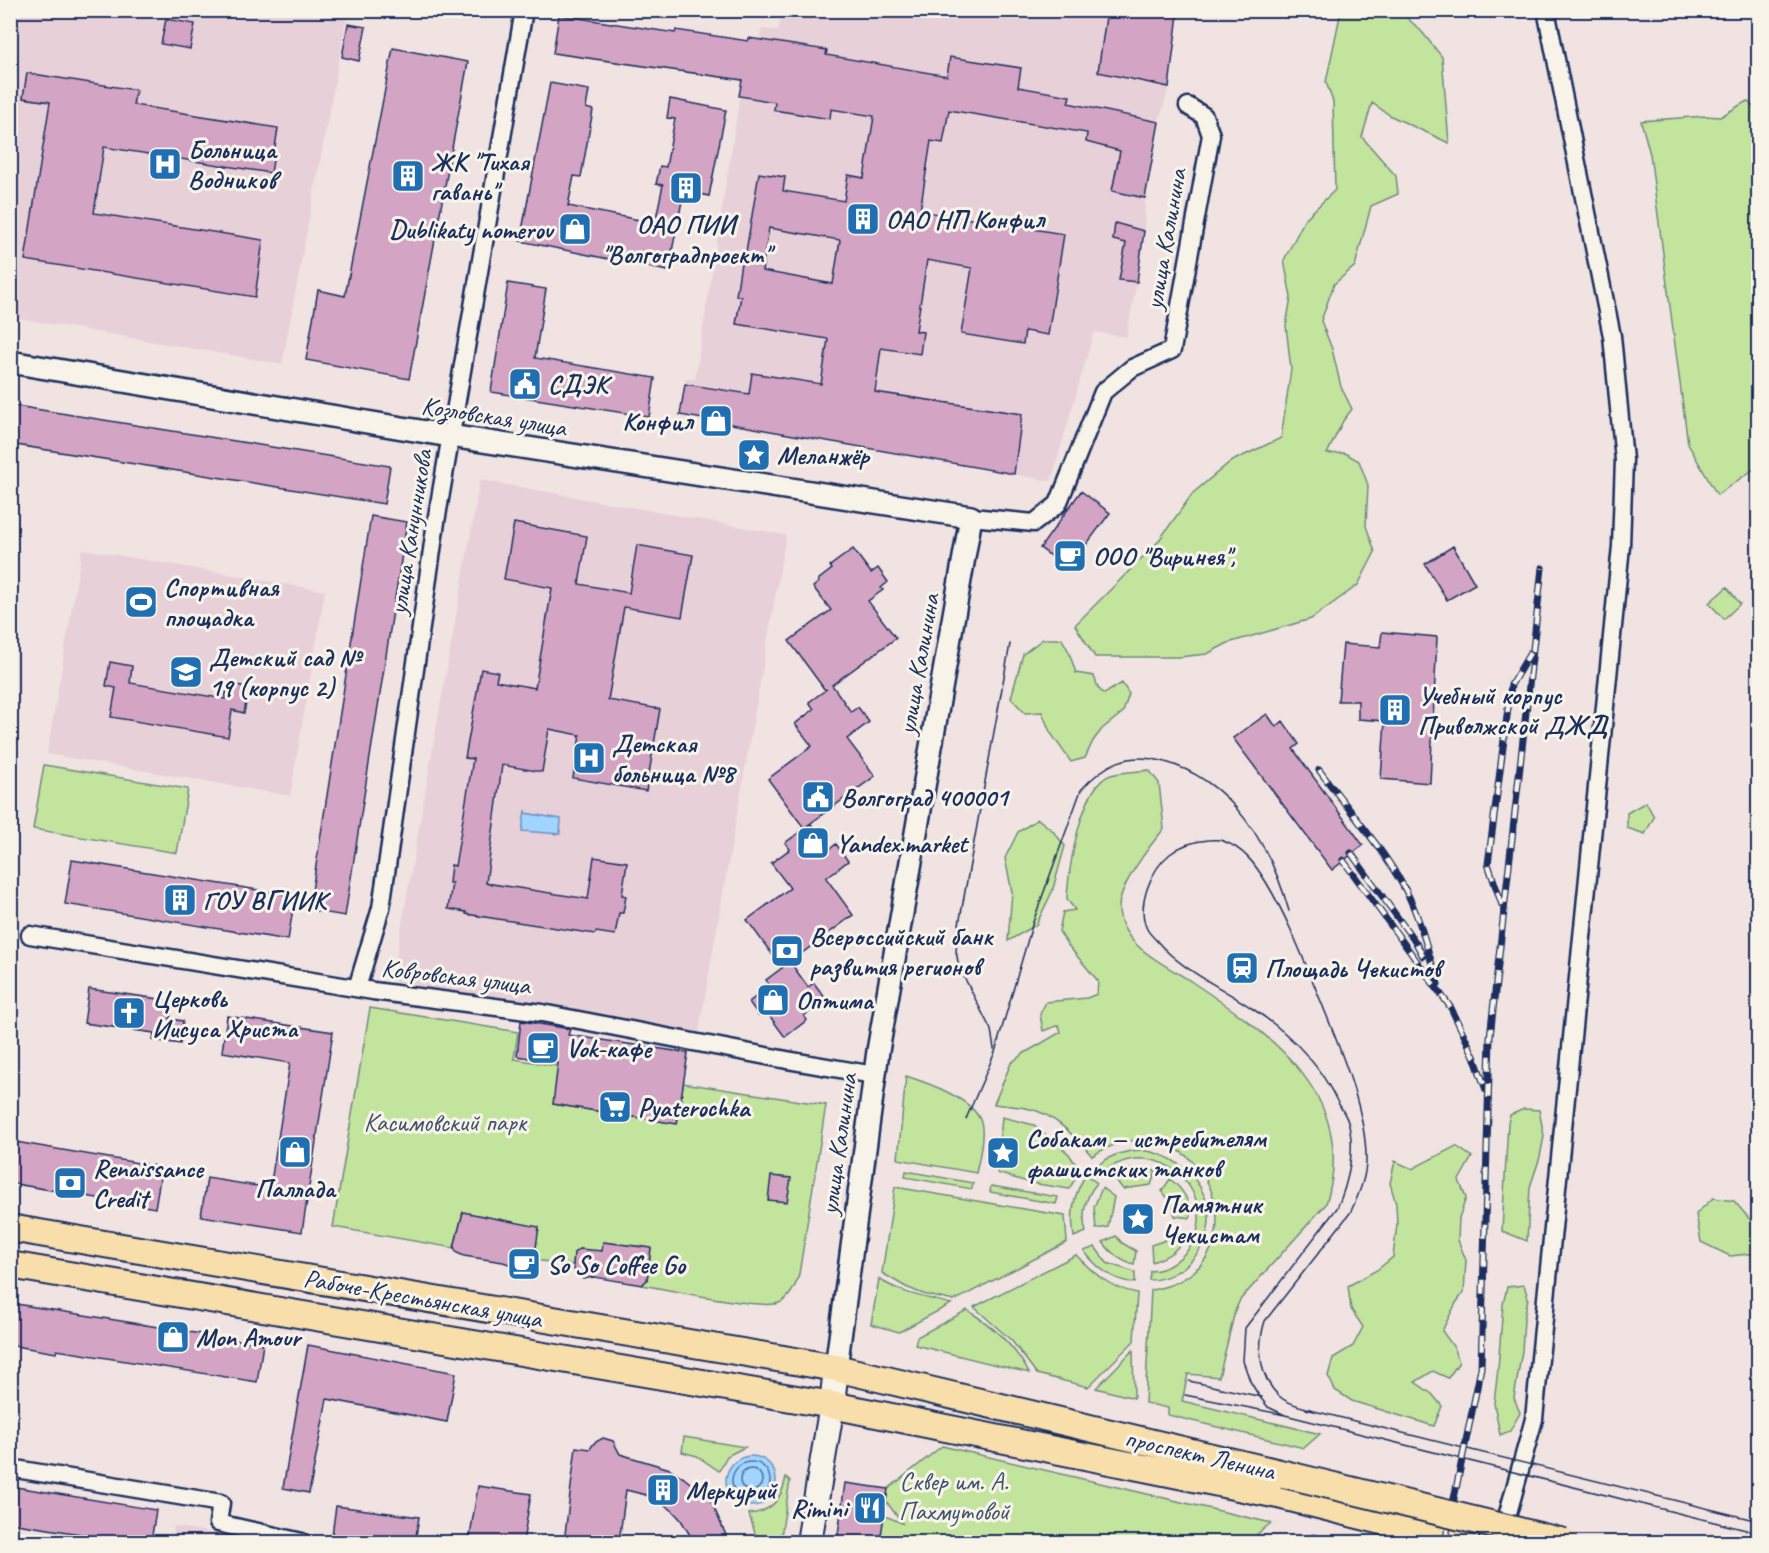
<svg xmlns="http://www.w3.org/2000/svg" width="1769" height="1553" font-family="Caveat,sans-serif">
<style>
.built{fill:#e8d0d8}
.green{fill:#c3e49d;stroke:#6f8a7e;stroke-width:1.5}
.water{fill:#a1d5ff;stroke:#6b93bf;stroke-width:1.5}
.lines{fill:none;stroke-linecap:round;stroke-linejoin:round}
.shore{stroke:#51719e;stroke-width:1.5}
.building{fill:#d4a4c4;stroke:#1b2f5e;stroke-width:1.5;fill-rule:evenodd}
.minor-casing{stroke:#1b2f5e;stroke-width:21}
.tertiary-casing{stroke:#1b2f5e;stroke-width:26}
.secondary-casing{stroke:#1b2f5e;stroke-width:28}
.primary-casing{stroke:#1b2f5e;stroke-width:30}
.minor{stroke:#f7f3e8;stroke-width:16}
.tertiary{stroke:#f7f3e8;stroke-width:21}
.secondary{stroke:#f7f3e8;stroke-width:24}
.primary{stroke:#f8deab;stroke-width:26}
.tram{stroke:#1b2f5e;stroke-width:1.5}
.rail-casing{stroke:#1b2f5e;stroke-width:7}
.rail{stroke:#f7f3e8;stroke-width:4.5;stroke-dasharray:14;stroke-linecap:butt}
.primary-bridge-casing{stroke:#1b2f5e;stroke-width:30;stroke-linecap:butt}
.primary-bridge{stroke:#f8deab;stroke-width:26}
.labels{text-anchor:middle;stroke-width:6;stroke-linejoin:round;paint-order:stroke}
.poi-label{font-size:26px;font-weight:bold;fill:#1b2f5e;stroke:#f7f3e8;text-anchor:start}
.street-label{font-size:26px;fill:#1b2f5e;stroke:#f7f3e8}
.park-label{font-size:26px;fill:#3d536b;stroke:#f7f3e8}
</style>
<rect width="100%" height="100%" fill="#f0e3e1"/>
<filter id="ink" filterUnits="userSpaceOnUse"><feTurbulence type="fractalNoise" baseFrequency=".0167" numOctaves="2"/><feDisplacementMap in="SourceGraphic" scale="12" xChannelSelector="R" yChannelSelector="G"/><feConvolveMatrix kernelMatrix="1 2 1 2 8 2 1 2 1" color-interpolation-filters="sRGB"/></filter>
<g filter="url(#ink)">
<path class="built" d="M1162,10l16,3 -9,74 -10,35 -14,76 -1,33 -7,51 -11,55 -32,-5 -43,149 -371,-66 6,-36h9l54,-341 10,1 3,-10 16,2 4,-20z
M10,11h338l-66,353 -271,-47z
M480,480l306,55 -88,501 -306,-55z
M82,549l243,42 -35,205 -243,-42z
M174,1526l88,16h-91z"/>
<path class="green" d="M1341,11h59l22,21 20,25 7,86 -58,-27 -19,-13 -10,34 34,39 2,18 -27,12 -16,60 -21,18 -13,37 11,28 9,38 11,22 -9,12 -16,33 18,-1 14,8 9,24 -2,41 9,26 -17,33 -47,34 -83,24 -21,11 -28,3h-84l-20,-32 82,-82 36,-50 37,-31 51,-24 10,-69 -5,-43 5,-29 -7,-37 21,-41 30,-29 -2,-88 -7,-20z
M1747,101l11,10v355l-41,29 -29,-51 -38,-290 -9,-33 64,-5 15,1z
M1727,587l13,17 -16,15 -15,-16z
M1043,639h19l7,13 7,21 18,3 4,12 6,6 18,-11 7,11 -6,18 -21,17 -9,12 -8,17 -14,4 -21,-30 -8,-20 -17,1 -14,-15 12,-44z
M44,765l144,24 -11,64 -144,-24z
M1149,770l10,13 5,46c-14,16 -45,57 -45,78 0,39 46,57 73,75 79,53 168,114 134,222l-86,96 -5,11 -16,66 -31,-3 -6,27 138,33 -16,14 -136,-33v-7l-23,-5 6,-113c126,-22 52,-204 -59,-134 -14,-16 -34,-38 -55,-45 -13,-5 -30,-5 -43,-7l17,-41 12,-9 38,-22 -2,-7 -16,6 -3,-17 6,-12 41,-4 10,-4 1,-13 -31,-37 -8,-13 4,-19 12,-2 -8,-11c1,-28 14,-115 44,-124 12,-4 26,-3 38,-5z
M1646,802l8,15 -9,17 -18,-6v-15z
M1038,819l14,11 13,16 -13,46 -16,33 -28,16 4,-49 -7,-34 13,-26z
M370,1008l148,24 -4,27 49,8 -10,37 124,20 6,-41 143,22 -27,169c-3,11 -8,24 -20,29 -18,7 -113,-14 -137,-18l5,-5 4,-32 -48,-6 -2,15 -12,-7 -10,-1 -5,4 -1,12 -39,-5 -71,-48 -9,36 -121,-21z
M906,1076c21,7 67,22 75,46 4,13 -2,38 -5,51l-78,-14z
M1524,1109l15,1 5,26 -4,21 -10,30 -3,54 -25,-10 6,-108 2,-8z
M1002,1117l32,8 35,29 11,17 -11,18 -38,-6 -34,-10z
M1456,1146l16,11 -13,23 7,18 -7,20 -1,22 8,20 -2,32 -8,11 -14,28 13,18 4,13 -11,16 -15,-7 -18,11 17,12 10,12 -8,20 -82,-25 -17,-11 -7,-14 5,-18 20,-12 10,-19 -12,-18 -3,-23 29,-16 16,-13 4,-33 -1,-20 -6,-21 5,-22 17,8z
M1140,1150c61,6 96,76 43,118 -10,7 -23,12 -34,12l1,-9c13,0 23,-6 32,-15 40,-37 4,-102 -48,-97 -11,1 -20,6 -30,11l-5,-6c12,-9 26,-13 41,-14z
M1135,1169l21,2 -5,14 -28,4 -10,-12 12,-7z
M906,1171l67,12 -1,6 -67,-12z
M1086,1175l11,8c-12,14 -16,32 -11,49l-12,5c-4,-23 -1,-43 12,-62z
M1170,1179c13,10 21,22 20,39l-15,-2 -3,-12 -10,-13z
M991,1186l67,11 -2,7 -66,-12z
M895,1187l170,29 2,26 -113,59 -31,-7 -17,-7 -24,-14z
M1102,1188l12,9 -6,30 -12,2 -2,-22z
M1713,1198l21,3 20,23 4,-3v32l-28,3 -29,-14 -5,-28z
M1173,1230l14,2c-8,18 -17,24 -35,30l-1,-17 12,-4z
M1116,1236l6,7 14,8 -2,14c-13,-4 -23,-11 -31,-23z
M1095,1247l12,16 28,9v11c-23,-3 -37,-14 -51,-32z
M1076,1255c18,19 34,33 61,38l-3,48 -46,46 -51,-13 -25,-33 -38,-34z
M879,1279c23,15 46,18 72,25l-52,28 -28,-8z
M1524,1285l4,13 -4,21 -2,32 -8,47 6,15 -10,18 -10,4 -6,-32 4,-34 5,-65 4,-17z
M967,1310c26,16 48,36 62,63l-114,-28 2,-8z
M1133,1350l1,48 -38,-10z
M684,1437l61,10 -18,9 -8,15 -22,-15 -15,-4z
M942,1446l329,77 -16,13 8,6h-346l-4,-5 2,5h-35l3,-27 19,8 -16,-22 1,-11z
M786,1477l4,4 -10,61h-25v-9l-6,-19c23,-2 33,-16 37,-37z
M1313,1534l34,8h-54z"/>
<path class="water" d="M525,810v3l36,6 -1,15 -38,-3z
M726 1481a25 25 0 1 1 50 0a25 25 0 1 1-50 0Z"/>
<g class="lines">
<path class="shore" d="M732 1481a19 19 0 1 1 38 0a19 19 0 1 1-38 0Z
M740 1480a11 11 0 1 1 22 0a11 11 0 1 1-22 0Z"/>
</g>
<path class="building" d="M1107,10h55l16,4 -9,73 -71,-15z
M559,15l116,18 1,-3 72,11 1,-3 78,12 -1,5 121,21 3,-19 71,11 -3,19 52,9 -2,7 91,19 -14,76 -33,-7 8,-40 -34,-9 1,-9 -138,-23 -6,33 -12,-2 -11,70 144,23 -16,101 -23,-4 -2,13 -62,-10 11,-66 -45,-8 -11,71 7,1 -3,22 -39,-6 -6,44 147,22 -8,60 -334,-59 5,-31 64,10 3,-21 69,11 7,-45 -92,-15 5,-28h-5l5,-33 3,1 15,-91 26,4 -2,14 61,10 4,-26 16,3 10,-62 -43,-7 -1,10 -56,-9 1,-8 -36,-6 3,-16 -189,-27zM769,228l71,12 -7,44 -71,-13z
M166,19l29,5 -5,25 -29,-5z
M348,24l18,3 -7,34 -17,-4z
M393,48l75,14 -59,317 -103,-19 12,-70 27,6z
M27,73l109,17 -3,15 145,23 -7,45 -167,-26 -10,66 169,27 -8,57 -230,-37 25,-158 -27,-4z
M550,83l39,7 -3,18 7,2 -12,67 -7,-1 -6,30 87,17 8,-38 -7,-1 4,-18 6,1 9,-48 -8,-1 3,-19 56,11 -17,86 -25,-5 -16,80 -148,-30z
M1115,223l29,8 -7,51 -18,-2 7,-37 -13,-3z
M508,283l38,6 -11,69 120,20 -6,39 -158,-25z
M10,405l380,61 -6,38 -374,-60z
M1081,491l29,22 -42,56 -28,-21z
M371,516l36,6 -62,394 -36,-6z
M514,523l73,13 -8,48 50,9 8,-48 56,10 -11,62 -58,-10 -16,93 52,9 -14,82 -73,-13 7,-43 -31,-6 -7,43 -40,-7 -16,118 102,16 6,-42 33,5 -5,33 4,1 -3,17h-4l-4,22 -19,-3 -1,2 -129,-20v-2l-18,-3 4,-26h-3l2,-18 4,1 18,-107 -8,-1 16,-89 17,3 -2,9 39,7 17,-100 -48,-9z
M1453,546l22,38 -28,16 -22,-36z
M853,549l18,24 7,-5 10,14 -7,6 2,2 -15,11 28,37 -64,47 19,27 7,-5 11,15 -22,17 28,37 -71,52 -36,-49 44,-33 -17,-22 19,-15 -5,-7 18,-13 -2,1 -36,-49 42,-31 -18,-23 6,-5 -1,-2 14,-11 -2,-3z
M1382,632l55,5 -7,146 -49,-4 4,-58 -27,-2v-18h-20l5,-57 37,3z
M110,662l22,4 -2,17 95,16 3,-15 21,3 -5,26 -12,-3 -4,27 -117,-20 5,-29 -10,-2z
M1267,714l9,13 7,-6 16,23 -6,5 70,96 -31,25 -99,-132z
M811,824l19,25 6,-5 12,17 -22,17 27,37 -71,53 -35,-48 43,-32 -19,-25 19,-14 -5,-6z
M72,860l223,36 -7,44 -223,-36z
M790,962l18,25 6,-4 11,15 -21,18 3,4 -22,17 -19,-26 -7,5 -10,-14 21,-16 -4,-6z
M89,989l84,12 -3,18 13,2 -3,23 -27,-4 1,-7 -70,-10z
M227,1016l106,16 -31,200 -101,-16 6,-38 63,10 20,-125 -68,-11z
M521,1021l49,8 -2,6 120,18 -11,71 -124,-20 5,-41 -41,-7z
M10,1141l152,26 -7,41 -145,-25z
M771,1176l20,2 -4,24 -19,-2z
M463,1212l76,15 -5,33 -10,9 -21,-7 -39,-6 -7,-3 -3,-5z
M603,1242l48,6 -4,32 -5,5 -48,-8 -11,2 -8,-7 -2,-7 1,-12 5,-4 23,2z
M10,1303l253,41 -6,38 -200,-32 -1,3 -46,-8z
M308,1345l148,28 -9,49 -120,-23 -18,94 -26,-5z
M603,1438l10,3 7,13 50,15 14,9 22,18 2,-2 21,48h-35l-13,-22 -8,-9 -11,-8 -16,-8 -20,-5 -7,52h-55l12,-95 14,2 4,-6z
M845,1483l43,6 -8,53h-43z
M10,1486l146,24 -5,32h-19l-122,-19z
M478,1486l53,8 -8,48h-54z
M336,1506l83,11 -4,25h-84z"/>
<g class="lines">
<g class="minor-casing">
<path id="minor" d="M971,517l63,6 24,-19 45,-112 29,-24 40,-18 39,-215 -7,-19 -16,-10
M30,935l343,56 169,22 245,47 87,15
M357,988l24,-80 55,-386 88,-512
M10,1468l211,35 -3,20 84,19
M1500,1542l34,-123 87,-873 3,-86 -12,-124 -66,-326"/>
</g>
<g class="tertiary-casing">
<path id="tertiary" d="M10,362l440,74 521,81 -93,534 -42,317"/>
</g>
<g class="secondary-casing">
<path id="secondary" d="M809,1542l23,-137 4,-37"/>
</g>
<g class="primary-casing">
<path id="primary" d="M10,1228l826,140 448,106
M10,1265l822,140 446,90 188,47"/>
</g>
<use href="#minor" class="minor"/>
<use href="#tertiary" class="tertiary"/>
<use href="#secondary" class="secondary"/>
<use href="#primary" class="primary"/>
<path class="tram" d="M994,1049l-3,-19 -32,-63 -3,-16 2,-21 52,-286
M966,1119l29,-67 38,-130 48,-132c23,-26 46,-38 81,-29 69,18 109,85 127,150
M1189,1381l73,16
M1185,1395l100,20 473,118
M1306,1409l452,112
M1285,1415l-17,-8 -9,-11 -9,-15 -7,-20 2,-33 92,-120c11,-24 19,-59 11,-86 -2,-7 -7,-14 -11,-21 -19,-40 -50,-70 -87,-94 -32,-22 -69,-37 -94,-67 -3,-3 -7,-7 -9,-11 -11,-23 4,-60 23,-75 11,-9 26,-13 39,-14 5,0 10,-1 14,1 20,7 32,23 43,41 23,38 39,81 56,122 18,45 45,108 44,157 0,18 -8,36 -16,52l-85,108c-8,25 -7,55 14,75 8,8 24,11 34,14"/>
<g class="rail-casing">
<path id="rail" d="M1319,770c29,39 63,77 86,119 16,30 23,64 33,95
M1351,853l65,90 7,13
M1343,860l108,148 23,48 12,34
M1502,905l-14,-41 23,-179 19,-32
M1445,1542l36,-174 9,-331 52,-469"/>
</g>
<use href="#rail" class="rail"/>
<g class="primary-bridge-casing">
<path id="primary-bridge" d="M1284,1474l280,68"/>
</g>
<use href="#primary-bridge" class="primary-bridge"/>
</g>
</g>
<defs>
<g id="hospital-square" transform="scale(1.725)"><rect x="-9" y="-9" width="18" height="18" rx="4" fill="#1f6fb2" stroke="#f7f3e8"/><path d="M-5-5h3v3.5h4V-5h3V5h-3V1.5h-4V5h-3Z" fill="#fff"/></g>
<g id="building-square" transform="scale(1.725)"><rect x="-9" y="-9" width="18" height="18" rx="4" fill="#1f6fb2" stroke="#f7f3e8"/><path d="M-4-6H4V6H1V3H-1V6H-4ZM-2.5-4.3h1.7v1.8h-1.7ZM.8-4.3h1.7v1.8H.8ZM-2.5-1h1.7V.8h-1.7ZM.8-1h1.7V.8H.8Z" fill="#fff"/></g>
<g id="shop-square" transform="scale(1.725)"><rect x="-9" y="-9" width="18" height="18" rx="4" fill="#1f6fb2" stroke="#f7f3e8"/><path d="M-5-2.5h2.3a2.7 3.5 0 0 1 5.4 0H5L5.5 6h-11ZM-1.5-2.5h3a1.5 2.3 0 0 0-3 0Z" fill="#fff"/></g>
<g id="civic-square" transform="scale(1.725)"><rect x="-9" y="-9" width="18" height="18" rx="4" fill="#1f6fb2" stroke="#f7f3e8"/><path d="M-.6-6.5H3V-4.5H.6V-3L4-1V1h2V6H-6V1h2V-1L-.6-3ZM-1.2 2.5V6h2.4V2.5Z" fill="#fff"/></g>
<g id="sight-square" transform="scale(1.725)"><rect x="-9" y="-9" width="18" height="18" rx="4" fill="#1f6fb2" stroke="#f7f3e8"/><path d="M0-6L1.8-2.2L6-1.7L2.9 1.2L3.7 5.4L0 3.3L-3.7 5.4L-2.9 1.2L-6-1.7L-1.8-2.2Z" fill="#fff"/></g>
<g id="cafe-square" transform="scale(1.725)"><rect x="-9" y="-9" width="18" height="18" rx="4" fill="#1f6fb2" stroke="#f7f3e8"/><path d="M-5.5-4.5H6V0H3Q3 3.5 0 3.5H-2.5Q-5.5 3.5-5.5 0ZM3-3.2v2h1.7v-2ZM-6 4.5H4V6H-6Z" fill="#fff"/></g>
<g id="stadium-square" transform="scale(1.725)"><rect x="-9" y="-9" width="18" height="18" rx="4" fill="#1f6fb2" stroke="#f7f3e8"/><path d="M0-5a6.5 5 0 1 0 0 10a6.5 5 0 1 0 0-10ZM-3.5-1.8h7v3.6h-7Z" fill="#fff"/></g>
<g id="school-square" transform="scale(1.725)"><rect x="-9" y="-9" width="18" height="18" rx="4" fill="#1f6fb2" stroke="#f7f3e8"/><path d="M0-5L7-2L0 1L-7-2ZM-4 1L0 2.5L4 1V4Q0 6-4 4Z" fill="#fff"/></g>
<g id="bank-square" transform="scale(1.725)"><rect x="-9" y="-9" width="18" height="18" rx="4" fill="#1f6fb2" stroke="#f7f3e8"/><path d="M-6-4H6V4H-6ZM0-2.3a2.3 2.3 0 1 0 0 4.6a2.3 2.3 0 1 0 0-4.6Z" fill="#fff"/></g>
<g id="station-square" transform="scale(1.725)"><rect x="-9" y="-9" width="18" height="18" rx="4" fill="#1f6fb2" stroke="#f7f3e8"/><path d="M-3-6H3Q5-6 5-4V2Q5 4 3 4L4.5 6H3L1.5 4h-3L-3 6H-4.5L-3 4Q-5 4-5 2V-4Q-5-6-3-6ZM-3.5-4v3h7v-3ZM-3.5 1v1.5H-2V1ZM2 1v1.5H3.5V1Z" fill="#fff"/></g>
<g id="church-square" transform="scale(1.725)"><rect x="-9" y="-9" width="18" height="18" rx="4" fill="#1f6fb2" stroke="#f7f3e8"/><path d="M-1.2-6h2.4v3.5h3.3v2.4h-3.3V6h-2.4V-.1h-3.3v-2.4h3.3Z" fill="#fff"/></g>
<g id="supermarket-square" transform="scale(1.725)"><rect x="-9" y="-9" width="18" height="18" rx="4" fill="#1f6fb2" stroke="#f7f3e8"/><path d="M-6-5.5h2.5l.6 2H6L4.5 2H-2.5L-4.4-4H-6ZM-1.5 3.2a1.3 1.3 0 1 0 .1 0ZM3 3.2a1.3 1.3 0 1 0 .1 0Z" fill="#fff"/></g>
<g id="restaurant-square" transform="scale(1.725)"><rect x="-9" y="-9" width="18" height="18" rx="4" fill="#1f6fb2" stroke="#f7f3e8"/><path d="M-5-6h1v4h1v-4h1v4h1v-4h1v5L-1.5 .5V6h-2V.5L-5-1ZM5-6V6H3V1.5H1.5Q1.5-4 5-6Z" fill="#fff"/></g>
</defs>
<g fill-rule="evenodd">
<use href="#hospital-square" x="165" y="164"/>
<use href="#building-square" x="408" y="176"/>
<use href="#building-square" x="686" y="188"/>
<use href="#building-square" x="863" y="219"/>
<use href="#shop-square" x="575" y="229"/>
<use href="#civic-square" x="525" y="384"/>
<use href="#shop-square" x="716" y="421"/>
<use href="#sight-square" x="754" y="455"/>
<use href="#cafe-square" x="1070" y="556"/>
<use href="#stadium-square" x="141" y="602"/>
<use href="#school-square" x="186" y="672"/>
<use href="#building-square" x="1395" y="710"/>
<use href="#hospital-square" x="589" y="758"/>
<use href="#civic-square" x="818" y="797"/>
<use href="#shop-square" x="813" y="843"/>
<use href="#building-square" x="180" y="900"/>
<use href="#bank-square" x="787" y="951"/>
<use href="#station-square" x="1242" y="968"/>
<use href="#shop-square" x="773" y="1000"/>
<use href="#church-square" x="129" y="1013"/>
<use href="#cafe-square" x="543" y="1048"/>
<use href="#supermarket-square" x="615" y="1107"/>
<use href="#shop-square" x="295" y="1152"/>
<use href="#sight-square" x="1003" y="1153"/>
<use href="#bank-square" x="70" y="1183"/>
<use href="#sight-square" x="1138" y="1219"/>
<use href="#cafe-square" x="524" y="1264"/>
<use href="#shop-square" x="173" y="1337"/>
<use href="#building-square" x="663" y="1490"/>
<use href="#restaurant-square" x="870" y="1508"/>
</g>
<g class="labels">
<g class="poi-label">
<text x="188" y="158">Больница<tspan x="188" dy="30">Водников</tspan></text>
<text x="431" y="170">ЖК "Тихая<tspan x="431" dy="30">гавань"</tspan></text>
<text x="886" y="228">ОАО НП Конфил</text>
<text x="686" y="233" text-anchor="middle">ОАО ПИИ<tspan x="686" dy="30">"Волгоградпроект"</tspan></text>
<text x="552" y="238" text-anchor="end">Dublikaty nomerov</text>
<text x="548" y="393">СДЭК</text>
<text x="693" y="430" text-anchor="end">Конфил</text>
<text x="777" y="464">Меланжёр</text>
<text x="1093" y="565">ООО "Виринея",</text>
<text x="164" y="596">Спортивная<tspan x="164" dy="30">площадка</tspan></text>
<text x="209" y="666">Детский сад №<tspan x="209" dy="30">19 (корпус 2)</tspan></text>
<text x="1418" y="704">Учебный корпус<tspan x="1418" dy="30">Приволжской ДЖД</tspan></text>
<text x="612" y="752">Детская<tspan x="612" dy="30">больница №8</tspan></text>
<text x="841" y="806">Волгоград 400001</text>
<text x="836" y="852">Yandex.market</text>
<text x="203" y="909">ГОУ ВГИИК</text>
<text x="810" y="945">Всероссийский банк<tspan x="810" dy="30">развития регионов</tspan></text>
<text x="1265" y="977">Площадь Чекистов</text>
<text x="152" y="1007">Церковь<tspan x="152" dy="30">Иисуса Христа</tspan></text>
<text x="796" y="1009">Оптима</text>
<text x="566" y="1057">Vok-кафе</text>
<text x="638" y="1116">Pyaterochka</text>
<text x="1026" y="1147">Собакам — истребителям<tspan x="1026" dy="30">фашистских танков</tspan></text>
<text x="93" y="1177">Renaissance<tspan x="93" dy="30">Credit</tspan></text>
<text x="295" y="1197" text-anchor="middle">Паллада</text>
<text x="1161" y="1213">Памятник<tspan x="1161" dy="30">Чекистам</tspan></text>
<text x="547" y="1273">So So Coffee Go</text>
<text x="196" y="1346">Mon Amour</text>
<text x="686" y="1499">Меркурий</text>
<text x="847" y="1517" text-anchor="end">Rimini</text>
</g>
<g class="street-label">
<text transform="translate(1165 239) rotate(-80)" y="9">улица Калинина</text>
<text transform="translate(494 416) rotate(9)" y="9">Козловская улица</text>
<text transform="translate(410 532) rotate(-81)" y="9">улица Канунникова</text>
<text transform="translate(918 664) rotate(-80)" y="9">улица Калинина</text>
<text transform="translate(456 976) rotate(7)" y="9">Ковровская улица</text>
<text transform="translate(838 1144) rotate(-82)" y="9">улица Калинина</text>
<text transform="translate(423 1298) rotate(10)" y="9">Рабоче-Крестьянская улица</text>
<text transform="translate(1200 1454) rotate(13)" y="9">проспект Ленина</text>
</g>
<g class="park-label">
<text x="445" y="1131">Касимовский парк</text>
<text x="954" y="1490">Сквер им. А.<tspan x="954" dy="30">Пахмутовой</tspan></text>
</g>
</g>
<rect width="1769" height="1553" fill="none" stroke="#f7f3e8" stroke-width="36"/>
<rect x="18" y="18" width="1733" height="1517" fill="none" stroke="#1b2f5e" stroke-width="2" filter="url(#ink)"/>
</svg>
